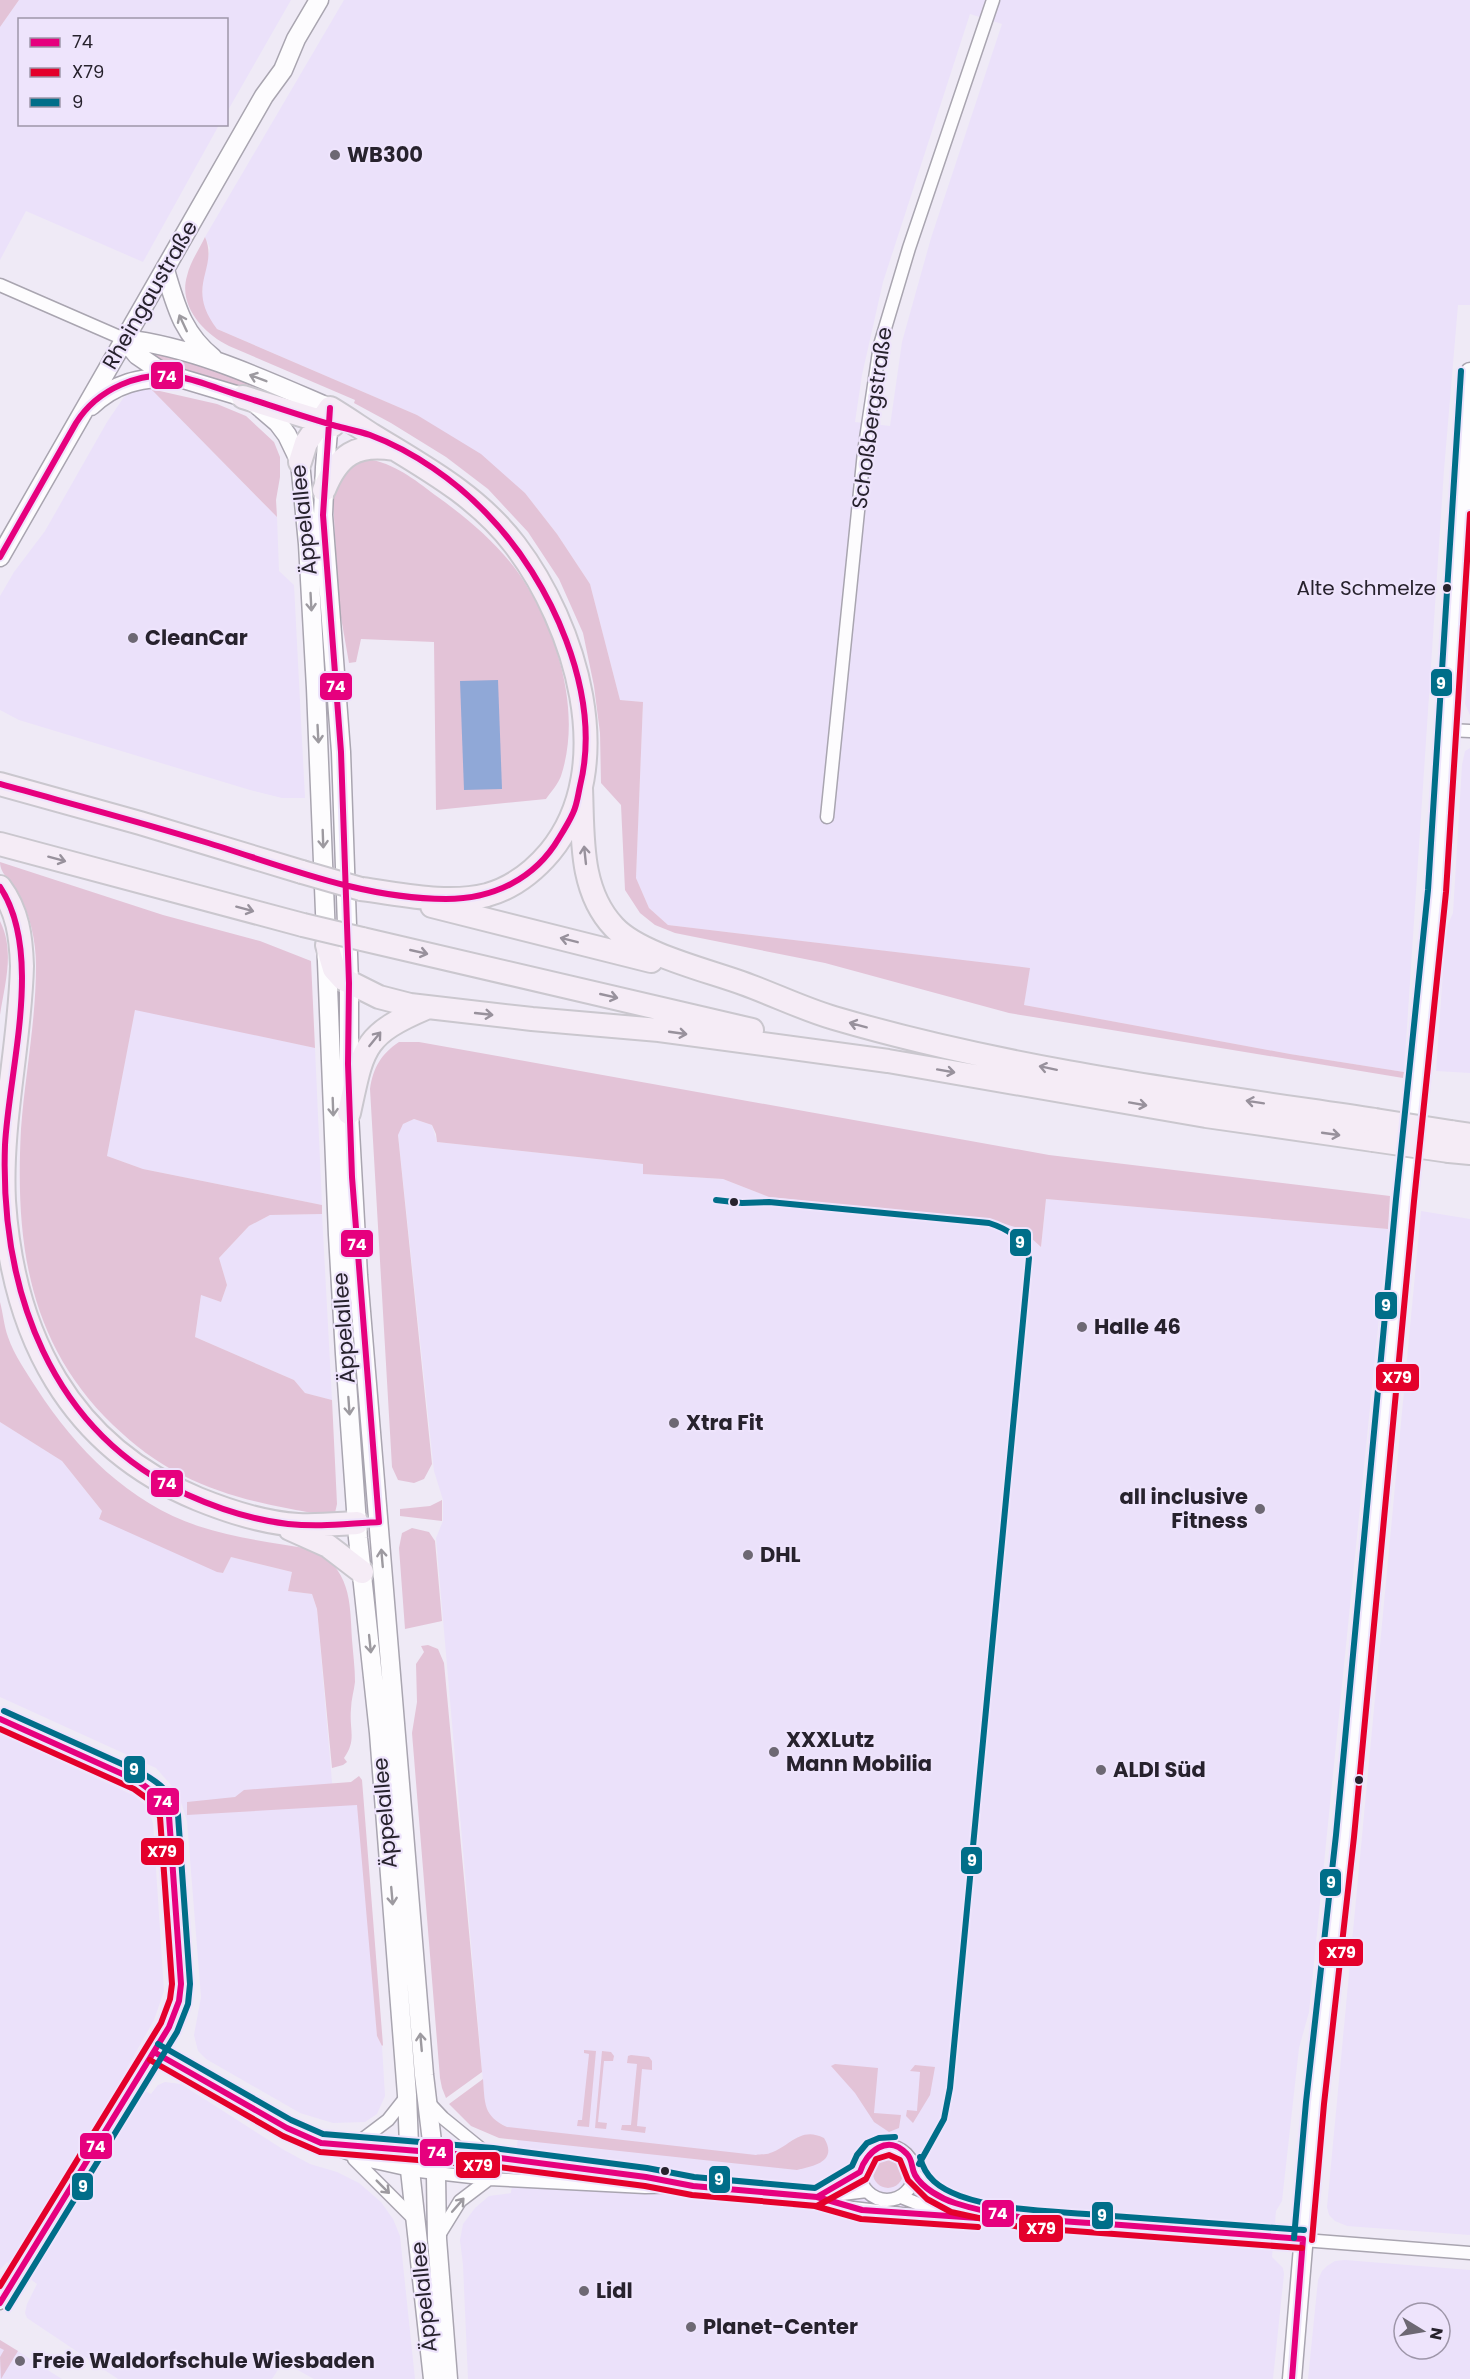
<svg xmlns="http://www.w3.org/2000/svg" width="1470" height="2379" font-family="Poppins,sans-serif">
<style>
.built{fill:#ebe1fa;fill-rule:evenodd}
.green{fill:#e3c3d7}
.water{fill:#90a8d7}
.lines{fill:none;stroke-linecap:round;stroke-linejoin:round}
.street-casing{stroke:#a9a5b0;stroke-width:15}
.secondary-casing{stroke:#a9a5b0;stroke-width:21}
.highway-casing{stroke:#cac7ce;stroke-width:26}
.street{stroke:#fdfcfe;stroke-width:12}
.secondary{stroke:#fdfcfe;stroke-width:18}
.highway{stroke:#f5ecf6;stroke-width:22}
.highway-bridge-casing{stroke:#cac7ce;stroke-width:26;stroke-linecap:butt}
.highway-bridge{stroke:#f5ecf6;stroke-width:22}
.bus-1-casing{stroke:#eee4fc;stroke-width:10}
.bus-2-casing{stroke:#eee4fc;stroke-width:10}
.bus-3-casing{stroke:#eee4fc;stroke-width:10}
.bus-1{stroke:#e6007e;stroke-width:6}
.bus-2{stroke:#e4002b;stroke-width:6}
.bus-3{stroke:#006e89;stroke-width:6}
.oneway{stroke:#9d9aa0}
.oneway2{stroke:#98919c}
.poi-dot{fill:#6d6873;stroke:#eee4fc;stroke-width:2}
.bus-dot{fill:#27222d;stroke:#eee4fc;stroke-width:2}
.labels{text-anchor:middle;stroke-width:4.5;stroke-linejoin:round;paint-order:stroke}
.bus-label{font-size:20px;fill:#27222d;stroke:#eee4fc;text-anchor:end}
.poi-label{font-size:21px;font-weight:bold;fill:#27222d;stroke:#eee4fc;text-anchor:start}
.street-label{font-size:21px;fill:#27222d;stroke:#eee4fc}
.line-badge{stroke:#eee4fc;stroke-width:2}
.badge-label{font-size:16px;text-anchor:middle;font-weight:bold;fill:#fff}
</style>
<rect width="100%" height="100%" fill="#efeaf6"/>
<path class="built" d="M19,0h272l-64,112 -1,-92h-206v104l199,1 -76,137 -117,-51 -26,49v-233z
M344,0h1126v305h-12l-14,165 -40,602 -114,-18 -266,-49 5,-37 -361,-43 -19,-17 -13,-30 7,-176 -23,-2 -30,-116 -33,-50 -32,-41 -108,-78 -200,-86 -10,-13 -5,-17 1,-19 7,-32 -5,-11zM970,14l32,10 -71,214 -29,104 -12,84 -35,-4 7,-47 21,-93z
M139,389h12l126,128 2,54 15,14 11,213h-23l-32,-8 -231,-70 -19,-10v-114l14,-24 31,-41 62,-109 17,-25z
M1470,620v95l-5,-11z
M1470,748v325l-34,-2 10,-142 7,-16 9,-148 3,-14z
M135,1009l180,39 7,157 -179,-36 -36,-13z
M414,1119l18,6 5,17 206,22v10l80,5 46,18 113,12 1,4 112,8 26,8 20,18 5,-48 342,30 -79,783 -10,36 -17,153 -6,10 -4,46 11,11 1,6 -11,105h-805l-5,-114 -3,-25 3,-16 12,-16 14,-12 22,-3 8,-63 -12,-3 -14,-7 -8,-15 -49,-567 7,-17v-21l-9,-29 -36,-337 5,-10z
M1421,1211l49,8v1016l-123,-9 -12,-5 -6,-6 -2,-8z
M322,1214l10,186 -27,-7 -11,-13 -99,-43 6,-42 20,7 6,-17 -8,-27 30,-32 21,-11z
M0,1422l62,39 40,50 -3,7 124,55 8,-16 61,15 -4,19 24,3 5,15 17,196h24l2,17 17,214 5,10 3,50 -8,18 -12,8 -32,1 -33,-10 -94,-54 -8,-8 -4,-16 7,-38 -14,-176 -9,-28 -22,-25 -156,-71z
M0,1734l133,61 14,11 6,17 11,168 -10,29 -33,59 30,15 7,-9 7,-3 16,2 103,66 26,14 27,8 22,11 22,19 12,17 7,17 15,143h-101l-31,-17 -11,17h-154l-91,-61 -2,-5 2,-9 10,-20 -30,-22 -7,8z
M1345,2260l125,10v109h-162l10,-99 4,-9 5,-5 8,-5zM1404,2313h36v36h-36z
M0,2340l62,39h-62z"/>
<path class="green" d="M0,0h19l-19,27z
M205,237c14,32 -21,49 12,92l200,86 64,39 44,39 32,41 33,50 30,116 23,2 -7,176 13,30 19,17 362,43 -6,37 266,49 114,18 -1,6 -394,-65 -184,-50 -150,-30 -20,-8 -15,-12 -15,-23 -4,-85 -20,-22 -1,-50 -6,-47 -11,-53 -24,-54 -31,-47 -40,-43 -42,-32 -55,-34 -37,-20 1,-3 -126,-54c-25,-12 -51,-40 -42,-70 3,-14 12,-26 18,-39z
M158,348l48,17 85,37v2l-140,-46z
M151,389l66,15 29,12 28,26 6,15v20l-4,23 1,17z
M367,459c27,4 47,20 68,36 35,25 71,55 93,93 32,53 53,127 33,188 -3,8 -10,16 -15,23l-110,11 -2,-168 -73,-3 -5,23 -7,1 -10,-57 -6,-106 3,-19 17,-19z
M0,862l163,53 97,26 51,20 4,87 -180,-38 -28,146 36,13 179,36v9l-52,1 -21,11 -30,32 8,27 -6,17 -20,-7 -6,42 99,43 11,13 27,7 5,104 -2,9c-17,2 -33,-2 -49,-5 -37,-7 -70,-16 -104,-33 -26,-13 -48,-30 -69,-50 -85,-82 -98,-183 -92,-296 4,-54 15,-108 15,-163 0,-26 -6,-51 -18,-74 -5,-10 -18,-17 -18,-30z
M0,921c15,30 5,62 0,94z
M399,1042h20l630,113 341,41 -2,33 -342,-30 -5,48 -20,-18 -26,-8 -113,-8v-4l-113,-12 -46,-18 -80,-5v-10l-206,-22 -1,-8 -4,-9 -18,-6 -11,5 -5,11 34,329 -8,15 -10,4 -16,-3 -6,-13 -22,-378c3,-21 11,-35 29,-47z
M0,1302c3,11 4,24 8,35 6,18 19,36 29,52 39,60 92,114 161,137 36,12 76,17 112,23 41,18 40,52 42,91 1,13 3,28 3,42 -1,9 -4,18 -4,27 -2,21 6,31 -7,49l3,4 -4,3 -11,3 -15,-159 -5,-15 -24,-3 4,-19 -61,-15 -8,16 -6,-1 -118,-53 3,-8 -40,-50 -62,-39z
M442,1500v21l-42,-5v-7l30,-3z
M412,1528l17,4 6,9 7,80 -37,8 -6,-81 3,-15z
M428,1645l10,4 6,14 38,409 -36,26 -4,-10 -2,-10 -28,-345 5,-31 -1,-38 8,-12 -3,-6z
M359,1776l3,4 21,265 -1,1 -5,-10 -20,-231 -170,10v-13l48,-5 9,-7 107,-8z
M584,2050l12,1 -7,76 -12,-1 1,-6h4l7,-66 -5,-1z
M602,2051l9,1 3,4 -1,5h-9l-6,61 9,1 -1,6 -11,-1z
M631,2055l18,2 3,4v9l-10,-1 -5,57 9,1 -1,6 -24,-3 1,-5h9l6,-61 -10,-1 1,-7z
M835,2064l43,4 -4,45 27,2 -2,13 -10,4 -15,-10 -19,-29 -24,-27z
M915,2065l20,2 -5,28 -17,28 -7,-7 1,-6 10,1 3,-39 -10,-1z
M483,2079c2,24 0,37 24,48l249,28c4,-1 10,0 14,-2 21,-7 30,-27 54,-15 14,23 -9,28 -27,32l-298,-32 -28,-12 -22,-22z
M873 2173a15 15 0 1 1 30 0a15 15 0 1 1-30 0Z
M0,2340l18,11 -17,28 -1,-22 4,-7 -4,-2z"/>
<path class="water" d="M498,680l4,109 -38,1 -4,-109z"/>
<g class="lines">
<g class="street-casing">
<path id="street" d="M0,285l124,54
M1448,730l22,1
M827,817l37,-365 16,-107 29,-97 84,-248
M0,1719l138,62c15,9 28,17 31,35l12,168 -2,17 -10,26 -169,276
M154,2052l144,82 67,26 45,10 79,9 156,8 48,-1 124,11 50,-6
M427,2101l16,17 48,39
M332,2144l160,13 174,24
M355,2145l33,-25 19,-24
M860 2173a27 27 0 1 1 54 0a27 27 0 1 1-54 0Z
M354,2159l62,62
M915,2175c31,33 50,28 91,39
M823,2194l37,-22
M901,2197l43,17
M823,2200l22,7 73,9 28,-1 50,4 26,-1 448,35
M439,2235l21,-34 29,-22"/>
</g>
<g class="secondary-casing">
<path id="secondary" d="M165,270c11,36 17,63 48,88
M124,339c71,8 141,41 206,69l-5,59 -2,48 18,237 8,231v130l9,162 66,800 12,100 1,64 11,140
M124,339l13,16 22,15 14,6 70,21 13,7 22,19 9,12 13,27 8,82 8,144 22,547 7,119 13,184 21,195 28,362 3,75 23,209
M91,406c25,-24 48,-27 82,-30
M0,557l264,-461 19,-26 13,-31 23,-39
M1292,2379l23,-276 30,-267 60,-636 32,-309 33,-519"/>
</g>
<g class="highway-casing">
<path id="highway" d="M243,397l90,28
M300,462l6,-19 24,-35c15,9 28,18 42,27 52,32 105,60 143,110 60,79 105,222 35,307 -16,19 -38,36 -63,43 -40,10 -86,-1 -126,-6
M324,490c14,-35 32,-47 70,-41
M0,784l140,39 162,49
M581,788c2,48 -2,102 33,139 25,27 92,43 128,56 31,11 61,26 92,35 177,52 360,75 541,102
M0,844l303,81
M0,887c18,24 21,50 22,79 -2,79 -22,157 -18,235 9,134 65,245 194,298 32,13 66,24 100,26 20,1 40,-1 59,-2
M432,906l219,55
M362,939l390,91
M327,945l7,24 9,10 36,18 31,8 122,14 127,11 229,31 318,55 167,24
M349,1113c14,-64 13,-78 77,-105
M1451,1132l19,3
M1449,1151l21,2
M290,1529l38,17 34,26"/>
</g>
<use href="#street" class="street"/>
<use href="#secondary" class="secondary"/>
<use href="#highway" class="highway"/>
<g class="highway-bridge-casing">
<path id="highway-bridge" d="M302,872l59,17
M303,925l59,14
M1375,1120l76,12
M1373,1140l76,11"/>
</g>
<use href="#highway-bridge" class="highway-bridge"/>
<g class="bus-1-casing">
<path id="bus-1" d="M330,408l-7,107 18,237 8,231 -1,81 4,113 27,345
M0,557l76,-134c21,-34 65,-53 104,-46 21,4 41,13 61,19 32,10 63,21 95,30 11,3 23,5 34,9 43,16 86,46 117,79 64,66 116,180 93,272 -2,9 -3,19 -7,27 -4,9 -9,17 -14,25 -24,41 -66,61 -113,61 -83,0 -163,-33 -241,-57 -68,-21 -137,-39 -205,-58
M0,887c44,66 9,182 5,258 -5,145 45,287 183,350 31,14 66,25 100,29 30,3 61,0 91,-2
M0,1719l138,62 24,18 7,17 12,168 -2,17 -10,26 -169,276
M154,2052l133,76 34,15 171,14 154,20 47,9 124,11 43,-25c6,-20 28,-39 47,-18 6,6 4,14 8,21 7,13 27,24 40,28 49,16 102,18 153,21 65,5 130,10 195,15
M794,2195l23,2 45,13 116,8
M1292,2379l11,-140"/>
</g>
<g class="bus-2-casing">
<path id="bus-2" d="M0,1729l134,60 18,13 8,15 12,167 -2,15 -9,24 -161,263
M150,2060l133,76 37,16 171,14 154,20 47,9 125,11 49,-27 10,-20 13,-4 11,5 8,20 19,19 24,13 69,15 282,21
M793,2204l22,2 46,13 117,8
M1312,2240l12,-136 30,-267 60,-636 32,-309 24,-378"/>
</g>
<g class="bus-3-casing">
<path id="bus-3" d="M716,1200l26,3 27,-1 220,21c19,6 33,15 40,35l-79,830 -6,31 -25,45
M4,1711l138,62c18,10 31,21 36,42l12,169 -2,20 -11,28 -169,276
M158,2044l133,76 32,14 170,14 154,20 47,9 121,11 37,-22 5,-11 10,-12 12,-5 16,-1
M920,2157c5,21 19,31 40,39 41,15 95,15 139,19 68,5 137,10 205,15
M1294,2238l12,-136 30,-267 60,-636 32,-309 33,-519"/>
</g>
<use href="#bus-1" class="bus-1"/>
<use href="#bus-2" class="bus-2"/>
<use href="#bus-3" class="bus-3"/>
</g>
<defs><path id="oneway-shaft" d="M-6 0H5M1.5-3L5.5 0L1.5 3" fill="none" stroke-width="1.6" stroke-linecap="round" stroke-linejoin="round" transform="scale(1.5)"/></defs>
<g class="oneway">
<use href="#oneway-shaft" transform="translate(183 323) rotate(-115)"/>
<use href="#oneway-shaft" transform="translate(258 378) rotate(-159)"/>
<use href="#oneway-shaft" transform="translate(311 602) rotate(87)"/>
<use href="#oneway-shaft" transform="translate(318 734) rotate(87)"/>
<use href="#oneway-shaft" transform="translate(323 839) rotate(88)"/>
<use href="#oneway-shaft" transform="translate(333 1107) rotate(88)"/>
<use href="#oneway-shaft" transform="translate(349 1406) rotate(86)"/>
<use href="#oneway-shaft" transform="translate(382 1558) rotate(-95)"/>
<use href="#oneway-shaft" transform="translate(370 1644) rotate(84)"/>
<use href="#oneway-shaft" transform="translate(392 1896) rotate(85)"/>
<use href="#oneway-shaft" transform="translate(421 2042) rotate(-95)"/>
<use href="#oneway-shaft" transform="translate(383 2187) rotate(45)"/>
<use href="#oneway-shaft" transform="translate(458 2205) rotate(-49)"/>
</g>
<g class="oneway2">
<use href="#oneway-shaft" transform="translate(585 855) rotate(-96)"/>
<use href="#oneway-shaft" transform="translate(57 859) rotate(15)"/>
<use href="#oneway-shaft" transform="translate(245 909) rotate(15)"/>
<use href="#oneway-shaft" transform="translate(569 940) rotate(-166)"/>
<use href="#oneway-shaft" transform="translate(419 952) rotate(13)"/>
<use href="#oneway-shaft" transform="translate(609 996) rotate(13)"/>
<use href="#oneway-shaft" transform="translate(484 1014) rotate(6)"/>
<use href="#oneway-shaft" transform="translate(858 1025) rotate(-165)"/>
<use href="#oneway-shaft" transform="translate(678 1033) rotate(8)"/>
<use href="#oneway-shaft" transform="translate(375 1039) rotate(-51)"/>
<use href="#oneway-shaft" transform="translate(1048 1068) rotate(-168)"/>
<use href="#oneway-shaft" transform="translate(946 1071) rotate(10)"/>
<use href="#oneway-shaft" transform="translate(1255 1102) rotate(-171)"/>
<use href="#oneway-shaft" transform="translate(1138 1104) rotate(10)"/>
<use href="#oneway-shaft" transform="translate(1331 1134) rotate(8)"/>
</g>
<g class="poi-dot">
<circle cx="335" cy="155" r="6"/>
<circle cx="133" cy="638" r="6"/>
<circle cx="1082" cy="1327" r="6"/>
<circle cx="674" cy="1423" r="6"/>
<circle cx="1260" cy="1509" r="6"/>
<circle cx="748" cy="1555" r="6"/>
<circle cx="774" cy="1752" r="6"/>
<circle cx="1101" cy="1770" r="6"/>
<circle cx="584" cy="2291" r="6"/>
<circle cx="691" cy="2327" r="6"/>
<circle cx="20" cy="2361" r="6"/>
</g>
<g class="bus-dot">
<circle cx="1447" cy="588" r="5"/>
<circle cx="734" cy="1202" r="5"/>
<circle cx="1359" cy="1780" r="5"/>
<circle cx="665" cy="2171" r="5"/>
</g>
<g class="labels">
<g class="bus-label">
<text x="1436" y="595">Alte Schmelze</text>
</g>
<g class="poi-label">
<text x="347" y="162">WB300</text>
<text x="145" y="645">CleanCar</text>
<text x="1094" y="1334">Halle 46</text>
<text x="686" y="1430">Xtra Fit</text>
<text x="1248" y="1504" text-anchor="end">all inclusive<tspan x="1248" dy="24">Fitness</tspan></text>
<text x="760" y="1562">DHL</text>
<text x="786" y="1747">XXXLutz<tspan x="786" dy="24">Mann Mobilia</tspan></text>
<text x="1113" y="1777">ALDI Süd</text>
<text x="596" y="2298">Lidl</text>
<text x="703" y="2334">Planet-Center</text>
<text x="32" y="2368">Freie Waldorfschule Wiesbaden</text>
</g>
<g class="street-label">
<text transform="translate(150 295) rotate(-60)" y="7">Rheingaustraße</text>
<text transform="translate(872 418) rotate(-82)" y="7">Schoßbergstraße</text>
<text transform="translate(304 520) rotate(-96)" y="7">Äppelallee</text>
<text transform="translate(344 1328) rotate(-94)" y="7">Äppelallee</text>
<text transform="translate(385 1813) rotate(-95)" y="7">Äppelallee</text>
<text transform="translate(424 2297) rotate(-96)" y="7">Äppelallee</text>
</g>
</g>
<g class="line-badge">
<rect x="150" y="361" width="34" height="29" rx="6" fill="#e6007e"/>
<rect x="1430" y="668" width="23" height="29" rx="6" fill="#006e89"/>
<rect x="319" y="672" width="34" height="29" rx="6" fill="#e6007e"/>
<rect x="1009" y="1228" width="23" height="29" rx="6" fill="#006e89"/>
<rect x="340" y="1229" width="34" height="29" rx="6" fill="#e6007e"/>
<rect x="1374" y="1291" width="24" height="29" rx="6" fill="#006e89"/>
<rect x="1375" y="1363" width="45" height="29" rx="6" fill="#e4002b"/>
<rect x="150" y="1469" width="34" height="29" rx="6" fill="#e6007e"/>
<rect x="123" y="1755" width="23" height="29" rx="6" fill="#006e89"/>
<rect x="146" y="1787" width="34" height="29" rx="6" fill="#e6007e"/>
<rect x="140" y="1837" width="45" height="29" rx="6" fill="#e4002b"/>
<rect x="960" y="1846" width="23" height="29" rx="6" fill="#006e89"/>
<rect x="1319" y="1868" width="23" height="29" rx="6" fill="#006e89"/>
<rect x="1318" y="1938" width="46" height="29" rx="6" fill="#e4002b"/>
<rect x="79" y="2132" width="34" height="28" rx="6" fill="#e6007e"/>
<rect x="419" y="2138" width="35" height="29" rx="6" fill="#e6007e"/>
<rect x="455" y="2151" width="46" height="28" rx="6" fill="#e4002b"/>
<rect x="708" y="2165" width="23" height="29" rx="6" fill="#006e89"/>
<rect x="71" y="2172" width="23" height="29" rx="6" fill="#006e89"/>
<rect x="981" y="2199" width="34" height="29" rx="6" fill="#e6007e"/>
<rect x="1091" y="2201" width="23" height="29" rx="6" fill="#006e89"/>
<rect x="1018" y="2214" width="46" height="29" rx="6" fill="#e4002b"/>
</g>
<g class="badge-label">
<text x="167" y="382">74</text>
<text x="1441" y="689">9</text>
<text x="336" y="692">74</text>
<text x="1020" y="1248">9</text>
<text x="357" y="1250">74</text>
<text x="1386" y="1311">9</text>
<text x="1397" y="1383">X79</text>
<text x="167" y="1489">74</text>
<text x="134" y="1775">9</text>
<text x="163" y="1807">74</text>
<text x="162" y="1857">X79</text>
<text x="972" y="1866">9</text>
<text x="1331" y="1888">9</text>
<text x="1341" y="1958">X79</text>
<text x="96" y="2152">74</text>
<text x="437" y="2158">74</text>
<text x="478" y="2171">X79</text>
<text x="719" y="2185">9</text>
<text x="83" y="2192">9</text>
<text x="998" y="2219">74</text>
<text x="1102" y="2221">9</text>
<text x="1041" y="2234">X79</text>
</g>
<rect x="18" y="18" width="210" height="108" fill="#eee4fc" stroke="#9e96a9" stroke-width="1.5"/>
<rect x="30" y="38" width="30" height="9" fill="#e6007e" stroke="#9e96a9" stroke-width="1.5"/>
<text x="72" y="48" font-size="18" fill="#27222d">74</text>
<rect x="30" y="68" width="30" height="9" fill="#e4002b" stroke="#9e96a9" stroke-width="1.5"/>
<text x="72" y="78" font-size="18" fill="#27222d">X79</text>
<rect x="30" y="98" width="30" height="9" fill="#006e89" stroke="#9e96a9" stroke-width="1.5"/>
<text x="72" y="108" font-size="18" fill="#27222d">9</text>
<g transform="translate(1422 2331) rotate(101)"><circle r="28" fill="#eee4fc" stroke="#9e96a9" stroke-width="1.5"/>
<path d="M0-4.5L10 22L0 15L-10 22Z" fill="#6d6873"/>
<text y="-9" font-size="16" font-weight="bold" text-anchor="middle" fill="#27222d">N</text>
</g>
</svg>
